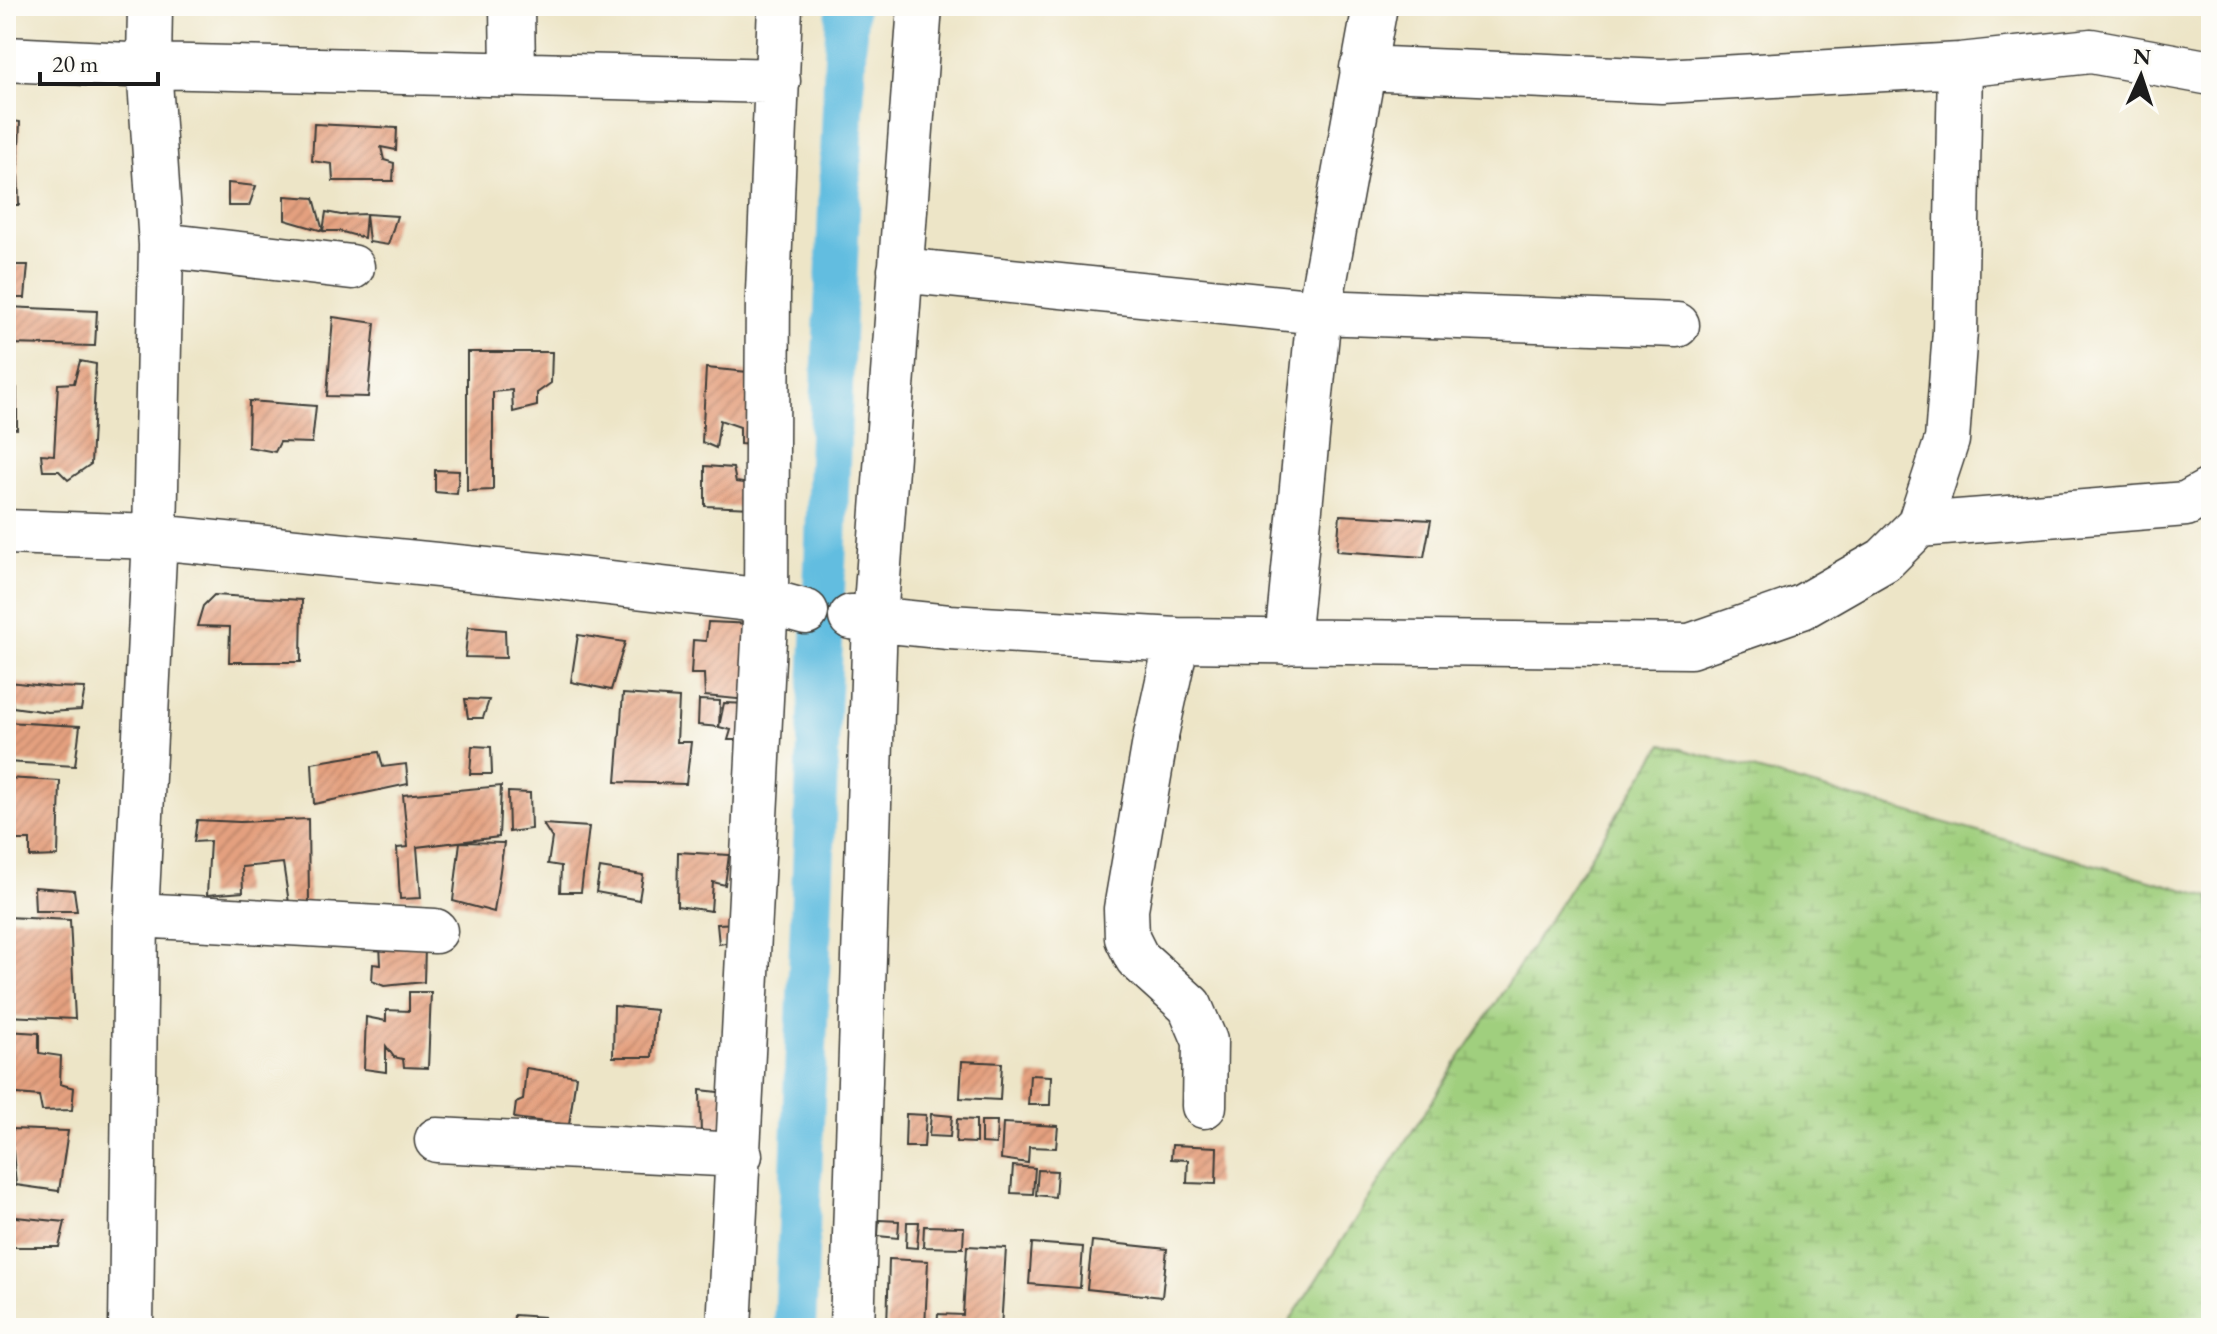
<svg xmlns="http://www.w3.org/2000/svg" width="2217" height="1334" font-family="'EB Garamond',serif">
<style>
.wetland{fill:url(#wetland-marsh);stroke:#5e764d;stroke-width:2}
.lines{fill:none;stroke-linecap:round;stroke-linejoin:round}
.canal{stroke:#62bde0;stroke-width:42}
.building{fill:url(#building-hatch)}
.minor-casing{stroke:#3b3a36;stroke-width:47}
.minor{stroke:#fff;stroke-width:44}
</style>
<defs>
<pattern id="wetland-marsh" width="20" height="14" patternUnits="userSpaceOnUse" patternTransform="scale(2)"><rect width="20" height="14" fill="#a0cf7e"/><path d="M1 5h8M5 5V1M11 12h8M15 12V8" fill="none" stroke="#89b16c"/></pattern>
<pattern id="building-hatch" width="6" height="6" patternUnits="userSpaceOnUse" patternTransform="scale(2)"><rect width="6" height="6" fill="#e4a07f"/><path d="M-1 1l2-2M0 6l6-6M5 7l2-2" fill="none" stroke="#c3896d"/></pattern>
</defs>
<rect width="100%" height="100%" fill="#fdfcf7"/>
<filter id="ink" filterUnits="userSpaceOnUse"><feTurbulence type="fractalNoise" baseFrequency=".0125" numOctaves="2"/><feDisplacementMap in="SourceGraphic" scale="16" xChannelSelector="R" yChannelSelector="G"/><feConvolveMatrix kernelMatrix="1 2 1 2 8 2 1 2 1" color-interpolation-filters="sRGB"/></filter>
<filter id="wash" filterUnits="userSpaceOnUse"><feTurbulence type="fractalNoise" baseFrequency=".006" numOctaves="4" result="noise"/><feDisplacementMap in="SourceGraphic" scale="32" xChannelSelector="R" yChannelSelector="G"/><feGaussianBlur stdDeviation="1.8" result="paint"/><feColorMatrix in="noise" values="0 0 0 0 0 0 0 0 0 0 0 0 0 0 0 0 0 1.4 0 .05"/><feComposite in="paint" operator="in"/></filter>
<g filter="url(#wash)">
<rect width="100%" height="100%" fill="#ede5c7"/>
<path class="wetland" d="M1663,744l548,153v431h-926z"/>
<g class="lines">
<path class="canal" d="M795,1328l52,-1322"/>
</g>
<g id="blocks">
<path class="building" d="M6,120l14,2 -2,50 -12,-3z
M314,124l83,4 -1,22 -15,-3 3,13 10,3 -1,18h-60l-1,-17 -20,-3z
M6,171l12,1 1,33h-13z
M228,183l28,3 -7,20h-21z
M285,196l29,2 9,33 -38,-11z
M326,212l15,3 25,-1 -2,24 -25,-7h-16z
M366,214l31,2 -9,29 -19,-3z
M6,265h22l-3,33h-19z
M7,307l90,4 -2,35 -87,-2z
M333,317l42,6 -7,74 -41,-1z
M467,352h85l-1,31 -14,10v13l-24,6 -1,-22 -19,2v98l-26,1z
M80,361l16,3 -5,100 -23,16 -9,-9h-16l-2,-17 13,1 4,-71 16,-1z
M706,368l52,5 -5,72 -13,-1v-17l-20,-7 -4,28 -14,-6z
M6,386l11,2v41l-11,-1z
M249,401l67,5 -4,37 -32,-1 -5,10 -27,-5z
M705,466l28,2 3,14 22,3 -5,23 -48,-2z
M435,470l24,1 -2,23 -22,-2z
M1340,515l91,5 -7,37 -87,-6z
M214,595l88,5 -1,62h-72l1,-35 -33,-1 6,-20z
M708,622l47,2 -7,76 -43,-4 -1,-22h-13l2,-34 13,1z
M468,627l37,3 1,28 -41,-1z
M578,635l47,7 -14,48 -40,-8z
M9,682l44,5 32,1 -4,22 -33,2 -35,-5z
M623,694l56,4 -2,44h14l-5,42 -70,-2z
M465,699l24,1 -6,18h-15z
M699,700l21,1 -1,26 -21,-2z
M724,703l26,1 -1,36h-21l3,-10 -12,-3z
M6,722l74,4 -5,40 -69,-4z
M472,746l19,1 1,27h-22z
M379,752l4,15 23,-3 2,20 -94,20 -2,-41z
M6,778l54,3 -2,75 -28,1v-17h-24z
M501,786l-2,51 -82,10 4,51 -21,1 -3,-51 11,-1 -5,-52z
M508,792l22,1 1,36 -22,3z
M308,819l1,85 -20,-1 -6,-40 -41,4 1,25 -36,3 3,-54 -16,1 3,-22 43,2z
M543,824l46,3 -8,65h-21l1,-26 -13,-2 4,-26z
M460,842l44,1 -10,69 -41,-11z
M678,852l51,3 -4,30 -12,-3 -2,29 -34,-5z
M600,868l43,7 -4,25 -43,-8z
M34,887l40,3 3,21h-42z
M6,917l64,3 5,99 -69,-3z
M740,923l-2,18 -19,3 -2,-20z
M380,944l45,3 -1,35 -40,4 -12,-5 1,-17 8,1z
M409,992h22l-3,76 -24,-1 -1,-8 -9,-2 -8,-11v26l-22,-3 2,-52 20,4v-11l23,1z
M614,1006l42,4 -4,47h-39z
M6,1031l33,2v20l22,3 -1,28 14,4 -2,22 -30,1 -3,-15 -33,-3z
M962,1061l40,2 -2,37 -40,-2z
M526,1068l50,8 -7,49 -55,-7 2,-15 7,-3z
M1030,1075l21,1 -1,29h-22z
M700,1090l27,3 -7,46 -19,-3z
M906,1114l20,1 -2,32h-19z
M931,1114l21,2 -2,21 -21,-1z
M957,1119l19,1v23l-20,-1z
M981,1121h16l-1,23 -15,-1z
M1003,1123l55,3 -2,22 -27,-1 -1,16 -27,-4z
M11,1129l57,2 -9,60 -43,-6z
M1172,1145l45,2 -1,37 -29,-1 1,-23 -17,-1z
M1013,1166l22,2 -2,26 -22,-1z
M1038,1170l19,1 -2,26 -19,-2z
M6,1216l59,6 -6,25h-47z
M879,1220l20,1 -1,17 -20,-2z
M907,1222h12l-2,26 -11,-1z
M924,1226l40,1 -1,21 -40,-1z
M1092,1241l75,8 -5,48 -75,-8z
M1032,1243l51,4 -3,41 -51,-4z
M967,1246l39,2 -5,80h-64l1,-14 25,1z
M6,1258l6,1 -4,29h-2z
M889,1259l39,2 -3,67h-38z
M514,1315l30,2 -1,11h-30z"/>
</g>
</g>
<g filter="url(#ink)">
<use href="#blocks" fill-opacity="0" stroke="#3b3a36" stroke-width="2"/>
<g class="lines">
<g class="minor-casing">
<path id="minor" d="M512,6l1,68
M6,59l143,7 629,15
M1362,68l300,13 298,-16 131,-14 120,22
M161,245l191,22
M900,270l419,42 358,13
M1919,525l267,-21 25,-14
M6,532l149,5 403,40 208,24 40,11
M851,617l98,10 228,13 513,6 112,-39 82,-47 35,-35 28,-85 8,-109 5,-266
M1177,640l-21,95 -30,174 1,29 10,20 53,48 15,35 -1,65
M1287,642l32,-330 56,-306
M136,915l299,16
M437,1140l303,15
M131,1328l5,-413 19,-378 6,-292 -12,-179 1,-60
M729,1328l37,-727 2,-309 12,-286
M852,1328l23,-709 45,-613"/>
</g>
<use href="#minor" class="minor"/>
</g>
</g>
<rect width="2217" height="1334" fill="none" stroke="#fdfcf7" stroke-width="32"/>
<g transform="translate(2141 76) rotate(3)" stroke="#fdfcf7" stroke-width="6" paint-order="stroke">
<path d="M0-6L14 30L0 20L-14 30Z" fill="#1c1c1c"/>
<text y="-12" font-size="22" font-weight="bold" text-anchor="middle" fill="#1c1c1c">N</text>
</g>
<path d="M40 72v12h118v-12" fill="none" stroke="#1c1c1c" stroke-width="4"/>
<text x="52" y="72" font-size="24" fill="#1c1c1c" stroke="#fdfcf7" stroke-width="6" paint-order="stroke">20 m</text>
</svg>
